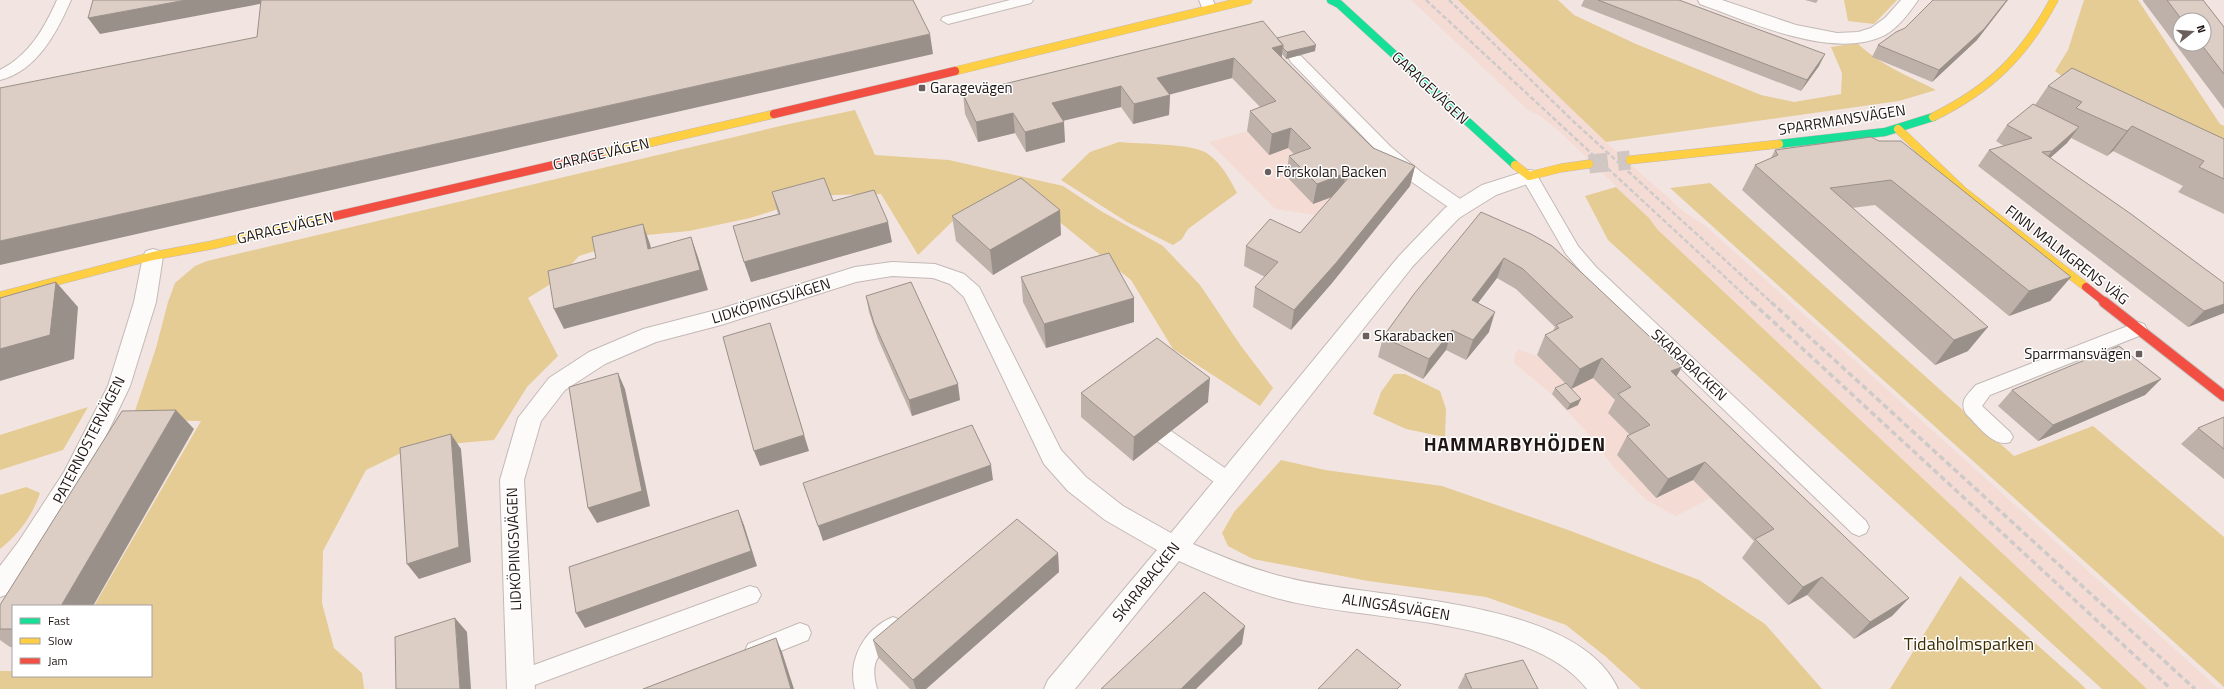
<svg xmlns="http://www.w3.org/2000/svg" width="2224" height="689" font-family="'Titillium Web',sans-serif">
<style>
.built{fill:#f4dcd5}
.green{fill:#e5cb94}
.lines{fill:none;stroke-linecap:round;stroke-linejoin:round}
.secondary-tunnel{stroke:#d2c6c2;stroke-width:19;stroke-dasharray:19 10;stroke-linecap:butt}
.lane-casing{stroke:#c3b9b6;stroke-width:2}
.street-casing{stroke:#c3b9b6;stroke-width:2}
.fast-casing{stroke:#c3b9b6;stroke-width:9}
.slow-casing{stroke:#c3b9b6;stroke-width:9}
.jam-far1-casing{stroke:#c3b9b6;stroke-width:9}
.jam-casing{stroke:#c3b9b6;stroke-width:12}
.lane{fill:#fdfbfa;fill-rule:evenodd}
.street{fill:#fdfbfa;fill-rule:evenodd}
.fast{stroke:#16e098;stroke-width:8}
.slow{stroke:#ffcf43;stroke-width:8}
.jam-far1{stroke:#f24e42;stroke-width:8}
.jam{stroke:#f24e42;stroke-width:10}
.rail-far1{stroke:#cdcac9;stroke-width:2.5;stroke-dasharray:5 2.5;stroke-linecap:butt}
.rail{stroke:#cdcac9;stroke-width:3.5;stroke-dasharray:6 3.5;stroke-linecap:butt}
.wall{fill:#bdb1a9;fill-rule:evenodd}
.shaded-wall{fill:#9a908a}
.building{fill:#dccec5;stroke:#9a908a}
.poi-dot{fill:#6a5f5c;stroke:#fff;stroke-width:1.5}
.labels{text-anchor:middle;stroke-width:3;stroke-linejoin:round;paint-order:stroke}
.poi-label{font-size:15px;fill:#201715;stroke:#fff;text-anchor:start}
.street-label{font-size:15px;fill:#201715;stroke:#fff}
.near-park-label{font-size:18px;fill:#3b2c00;stroke:#fff}
.district-label{font-size:19px;font-weight:bold;letter-spacing:1px;fill:#201715;stroke:#fff}
</style>
<rect width="100%" height="100%" fill="#f2e5e1"/>
<path class="built" d="M1411,0h47l148,142 77,69 24,16 512,462h-72l-489,-459 -9,-12 -89,-86 -21,-17 -10,-4z
M1247,131l41,17 54,45 -15,24 -52,-8 -66,-67z
M1518,349l75,29 28,29 -12,6 30,31 -21,11 38,42 37,-17 18,18 -35,18 -30,-16 -31,-31 -32,-41 -33,-35 -36,-30 1,-9z"/>
<path class="green" d="M1458,0h100l16,15 62,29 125,51 33,7 47,-8 1,-21 -11,-26 26,-4c23,22 51,33 79,47l-37,11 -293,41z
M1844,0h53l-23,24 -26,-3z
M2084,0h54l82,124 4,2v41l-148,-80 -21,-16 13,-21z
M855,110l20,45 74,5 114,26 38,25 62,35 37,39 41,61 32,42 -13,18 -87,-57 -42,-69 -112,-91 -58,24 -43,42 -37,-61 -48,1 -35,8 -48,15 -61,13 -42,4 -68,21 -22,24 -29,18 30,58 -31,31 -33,53 -45,4 -48,9 -35,17 -43,81 -1,52 12,45 28,25 2,16h-364v-18h13v5h138v-70h-57l107,-185 -69,-1 24,-72 12,-46 7,-19 20,-17 12,-5 582,-137z
M1119,142c18,2 76,1 89,12 14,10 21,24 29,39l-49,36 -6,10 -9,6 -46,-23 -66,-42 29,-28z
M1710,183l304,273 79,-30 131,111v150l-554,-499z
M1616,187l33,31 9,12 489,459h-45l-494,-449 -23,-44z
M1394,374h11l35,17 6,18 -1,28 -39,-8 -33,-15 8,-22z
M88,407l-25,43 -63,20v-35z
M1281,460l44,10 117,16 129,45 128,49 66,44 57,65h-181l-36,-33 -39,-31 -80,-28 -118,-16 -115,-22 -25,-13 -6,-13 12,-21z
M26,487l14,6c-7,22 -22,42 -40,56v-54z
M1960,576l121,108 5,5h-196z"/>
<g class="lines">
<path class="secondary-tunnel" d="M1589,164l41,-4"/>
<g class="lane-casing">
<path id="lane" d="M57,0h14c-14,32 -34,71 -71,80v-10c29,-15 44,-41 57,-70z
M1010,0h23l-2,3 -83,21 -7,-4 2,-3z
M1199,0h14l3,9 -7,4 -5,-1z
M1296,55l5,1 90,91 30,25 45,31 2,4 -2,4 -6,2 -6,-2 -45,-31 -28,-25 -90,-93 -2,-3 2,-3z
M1529,171l6,1 43,74 18,21 270,254 3,6 -3,6 -7,3 -7,-3 -268,-258 -18,-21 -45,-78 2,-4z
M2138,322l6,2 3,5 -3,5 -154,61 -8,11 28,26 3,5 -3,5c-17,6 -32,-17 -44,-28 -7,-13 1,-19 10,-29z
M1164,428l7,3 64,44 3,6 -3,6 -7,2 -7,-2 -64,-46 -3,-5 3,-5z
M750,586l7,2 4,7 -4,7 -233,87 -12,-2 -3,-7 3,-7z
M893,617l8,3 3,7c-13,28 -38,21 -27,62h-22c-8,-29 10,-61 38,-72z
M800,623l8,3 3,7 -3,7 -52,21 -8,-3 -3,-7 3,-7z"/>
</g>
<g class="street-casing">
<path id="street" d="M1698,0h24l74,25 41,8 21,-1 13,-4 14,-10 16,-18h17c-8,12 -20,28 -33,35 -52,26 -135,-13 -185,-31z
M1529,170l7,1 3,5 -3,5 -40,14 -37,23 -46,48 -220,278c29,13 59,25 91,33 86,23 293,19 334,112h-31c-56,-72 -218,-67 -303,-89 -36,-9 -72,-24 -105,-39l-104,128h-31l4,-9 109,-130 -52,-30 -37,-29 -24,-27 -80,-167 -14,-13 -17,-6 -41,-2 -36,6 -135,43 -65,17 -51,22 -40,26 -24,31 -17,59 11,209h-28l-7,-209 18,-62 31,-40 40,-26 54,-23 77,-20 135,-42 37,-5 43,2 29,10 15,13 82,163 25,27 37,29 48,27 228,-277 46,-48 37,-23z
M153,249l7,2 3,5 -7,46 -26,84 -48,100 -45,71 -28,37 -9,3v-31l19,-25 45,-69 44,-86 26,-84 9,-46 3,-5z"/>
</g>
<g class="fast-casing">
<path id="fast" d="M1331,0l8,4 176,161
M1779,144l106,-12 48,-15"/>
</g>
<g class="slow-casing">
<path id="slow" d="M955,71l293,-71
M1933,117c57,-28 91,-61 121,-117
M1898,129l65,62 123,96
M601,154l173,-40
M1630,160l149,-16
M1515,165l14,11 32,-8 28,-4
M0,296l153,-40 59,-11 123,-29"/>
</g>
<g class="jam-far1-casing">
<path id="jam-far1" d="M774,114l181,-43
M335,216l266,-62
M2086,287l20,16"/>
</g>
<g class="jam-casing">
<path id="jam" d="M2104,302l120,94"/>
</g>
<use href="#lane" class="lane"/>
<use href="#street" class="street"/>
<use href="#fast" class="fast"/>
<use href="#slow" class="slow"/>
<use href="#jam-far1" class="jam-far1"/>
<use href="#jam" class="jam"/>
<path class="rail-far1" d="M1426,0l327,303
M1449,0l124,121 199,182"/>
<path class="rail" d="M1752,302l419,387
M1771,302l424,387"/>
</g>
<path class="wall" d="M1584,0h95l140,66 -18,25 -220,-85z
M1805,0h13l-2,3z
M2143,0h60l21,27v82l-81,-108zM2180,20h24v24h-24z
M1277,38l38,13 -29,8 -4,-5v3l91,91 42,18 -5,20 -78,97 -41,47 -38,-23 2,-20 10,-10 -21,-11 2,-20 54,-13 32,-36 -19,7 -27,-28 3,-20 5,-2 -6,-6 -19,7 -22,-24 3,-20 10,-4 -28,-29 -63,16 1,1 -1,20 -36,9 -12,-17 -58,14 2,21 -39,10 -11,-19 -37,9 -13,-28 -2,-20z
M1977,40l-45,42 -60,-25 6,-12z
M2048,86l176,53v75l-46,-22 5,-6 -70,-35 -6,5 -36,-18 -4,5 -17,15 174,155 -36,14 -210,-161 11,-16 15,-4 -8,-5 11,-16 28,-20z
M1871,137l200,140 -21,24 -41,15 -134,-111 -23,3 116,143 -33,14 -193,-175 13,-25 16,-7 4,-8z
M772,192l61,9 59,41 -141,40 -18,-56 45,-12z
M1481,212l195,164 233,222 -17,18 -38,23 -47,-44 -19,10 -46,-47 12,-17 -61,-61 -37,18 -39,-43 10,-19 3,-1 -22,-22 7,-13 -22,-22 -22,11 7,16 -11,5 -15,-16 3,-6 11,-4 -29,-29 8,-20 8,-4 2,-4 -39,-38 -19,-11 -19,25 11,29 -23,28 -20,-10 -23,29 -45,-22 5,-20z
M952,216l109,19 -68,40 -37,-34z
M1021,277l113,21v24l-88,26 -23,-46z
M866,296l94,104 -48,16 -34,-77 -9,-27z
M2161,379l-16,16 -107,46 -40,-35 14,-16z
M1081,393l127,9 -75,59 -52,-44z
M2224,417v62l-43,-35 17,-16z
M194,429l-181,177v41h-3l-10,-7v-35z
M1058,553l1,19 -133,117h-16l-32,-32 -5,-17z
M1465,674l73,15h-79l-1,-1z"/>
<path class="shaded-wall" d="M186,0h95l-181,34 -12,-16z
M2007,0h1l-31,40 -45,42 7,-12z
M930,34l3,20 -933,211v-24z
M1283,45l-2,20 -9,-17z
M1316,45l-1,6 -29,8 1,-7z
M1825,54l-6,12 -18,25 6,-11z
M1234,58l-2,20 -75,20v-20z
M1121,86v21l-68,16 -1,-20z
M1170,95l-1,20 -36,9 1,-20z
M1013,113l2,20 -37,9 -2,-20z
M1064,122l1,20 -39,10 -1,-20z
M2132,126l-19,25 -6,5 20,-25z
M2079,127l-12,16 -27,24 12,-16z
M1291,128l-3,20 -19,7 3,-21z
M1415,166l-5,20 -78,97 -41,47 3,-20z
M1346,173l-4,20 -29,11 4,-20z
M1060,210l1,25 -68,40 -3,-25z
M888,222l4,20 -141,40 -7,-20z
M643,224l7,20 6,25 -8,-20z
M691,237l7,20 10,33 -144,39 -10,-20z
M1504,258l-7,20 -32,42 7,-20z
M2071,277l-21,24 -41,15 20,-25z
M56,282l22,25 -4,52 -74,22v-32z
M1134,298v24l-88,26 -2,-24z
M2224,304v9l-36,14 16,-16z
M1495,312l-6,20 -23,28 7,-20z
M770,323l39,128 -49,15 -6,-15z
M1988,327l-20,24 -33,14 19,-25z
M1452,330l-6,20 -23,29 6,-20z
M1602,358l-9,20 -22,11 9,-20z
M1682,367l-11,19v-15z
M618,373l7,16 25,117 -53,17 -9,-15z
M1210,378l-2,24 -75,59 1,-24z
M2161,379l-16,16 -107,46 15,-16z
M958,384l2,16 -48,16 -3,-16z
M1581,399l-3,6 -11,5 3,-6z
M176,410l18,19 -101,177h-32z
M451,434l10,15 10,113 -52,17 -12,-15z
M1705,462l-12,18 -37,18 12,-19z
M991,465l2,15 -170,61 -5,-15z
M738,510l6,15 13,41 -172,62 -9,-15z
M1058,553l1,19 -133,117h-10l-3,-9z
M1822,577l-15,18 -19,10 15,-18z
M1909,598l-17,18 -38,23 16,-17z
M455,618l12,14 4,57h-11z
M1245,626l-3,18 -46,45h-15z
M776,638l6,14 12,37h-3z"/>
<path class="building" d="M93,0h93l-98,18z
M261,0h652l17,34 -930,207v-153l257,-51z
M1598,0h81l146,54 -18,26z
M1933,0h74l-23,29 -45,41 -61,-25 18,-13 9,-4z
M2167,0h36l21,27v47l-23,-30h3v-24h-22z
M1263,21l20,24 -11,3 101,100 42,18 -79,97 -42,47 -39,-23 23,-25 -32,-16 24,-27 30,14 49,-56 -3,-4 -29,11 -28,-28 22,-8 -20,-20 -19,6 -22,-23 26,-10 -42,-43 -77,20 13,17 -36,9 -13,-18 -69,17 12,19 -39,10 -12,-19 -37,9 -13,-28z
M1304,31l12,14 -29,7 -4,-4v-3l-6,-7z
M2072,68l152,71v40l-25,-12 5,-6 -72,-35 -5,5 -51,-23 6,-6 -34,-16z
M2033,104l46,23 -27,24 -10,1 89,62 93,69v21l-20,7 -215,-161 43,-12 -25,-13z
M1871,137l8,4h22l170,136 -42,14 -138,-111 -61,8 158,139 -34,13 -199,-175 23,-10 -3,-5z
M824,178l9,23 41,-11 14,32 -144,40 -11,-36 47,-12 -8,-22z
M1021,178l39,32 -70,40 -38,-34z
M1481,212l50,22 21,12 30,27 100,94 -11,4 238,227 -39,24 -48,-45 -19,10 -48,-48 19,-10 -69,-67 -37,17 -41,-43 23,-11 -32,-31 13,-7 -29,-29 -22,11 -35,-34 14,-7 -3,-3 17,-8 -50,-48 -19,-11 -32,42 23,12 -22,28 -21,-10 -23,29 -46,-22 31,-43z
M643,224l5,25 43,-12 9,33 -146,39 -6,-38 48,-13 -4,-21z
M1109,253l25,45 -90,26 -23,-47z
M56,282l-6,53 -50,14v-51z
M911,282l47,102 -49,16 -35,-77 -8,-27z
M770,323l34,112 -50,16 -31,-114z
M1157,338l53,40 -76,59 -53,-44z
M2119,346l42,33 -108,46 -41,-35z
M618,373l24,118 -54,17 -19,-121z
M1566,383l15,16 -11,5 -15,-16z
M176,410l-115,196h-48v23h-13v-24l122,-194z
M2224,417v32l-26,-21z
M972,425l19,40 -173,61 -15,-43z
M451,434l8,113 -52,17 -7,-116z
M738,510l13,41 -175,62 -7,-46z
M1017,519l41,34 -145,127 -40,-40z
M1204,592l41,34 -64,63h-80z
M455,618l5,71h-64l-1,-52z
M776,638l15,51h-148z
M1357,649l44,36 -4,4h-79z
M1523,660l15,29h-66l-7,-15z"/>
<g class="poi-dot">
<rect x="918" y="84" width="8" height="8" rx="2"/>
<circle cx="1268" cy="172" r="4"/>
<rect x="1362" y="332" width="8" height="8" rx="2"/>
<rect x="2135" y="350" width="8" height="8" rx="2"/>
</g>
<g class="labels">
<g class="poi-label">
<text x="930" y="93">Garagevägen</text>
<text x="1276" y="177">Förskolan Backen</text>
<text x="1374" y="341">Skarabacken</text>
<text x="2131" y="359" text-anchor="end">Sparrmansvägen</text>
</g>
<g class="street-label">
<text transform="translate(1430 88) rotate(43)" y="5">GARAGEVÄGEN</text>
<text transform="translate(1842 120) rotate(-9)" y="5">SPARRMANSVÄGEN</text>
<text transform="translate(601 154) rotate(-13)" y="5">GARAGEVÄGEN</text>
<text transform="translate(285 228) rotate(-13)" y="5">GARAGEVÄGEN</text>
<text transform="translate(2067 255) rotate(38)" y="5">FINN MALMGRENS VÄG</text>
<text transform="translate(771 301) rotate(-17)" y="5">LIDKÖPINGSVÄGEN</text>
<text transform="translate(1689 365) rotate(43)" y="5">SKARABACKEN</text>
<text transform="translate(89 440) rotate(-63)" y="5">PATERNOSTERVÄGEN</text>
<text transform="translate(514 549) rotate(-92)" y="5">LIDKÖPINGSVÄGEN</text>
<text transform="translate(1146 582) rotate(-51)" y="5">SKARABACKEN</text>
<text transform="translate(1396 607) rotate(9)" y="5">ALINGSÅSVÄGEN</text>
</g>
<g class="near-park-label">
<text x="1969" y="650">Tidaholmsparken</text>
</g>
<g class="district-label">
<text x="1515" y="451">HAMMARBYHÖJDEN</text>
</g>
</g>
<rect x="12" y="605" width="140" height="72" fill="#ffffff" stroke="#a6a2a1"/>
<rect x="20" y="618" width="20" height="6" fill="#16e098" stroke="#a6a2a1"/>
<text x="48" y="625" font-size="12" fill="#201715">Fast</text>
<rect x="20" y="638" width="20" height="6" fill="#ffcf43" stroke="#a6a2a1"/>
<text x="48" y="645" font-size="12" fill="#201715">Slow</text>
<rect x="20" y="658" width="20" height="6" fill="#f24e42" stroke="#a6a2a1"/>
<text x="48" y="665" font-size="12" fill="#201715">Jam</text>
<g transform="translate(2192 32) rotate(73)"><circle r="19" fill="#ffffff" stroke="#a6a2a1"/>
<path d="M0-3L7 15L0 10L-7 15Z" fill="#6a5f5c"/>
<text y="-6" font-size="11" font-weight="bold" text-anchor="middle" fill="#201715">N</text>
</g>
</svg>
